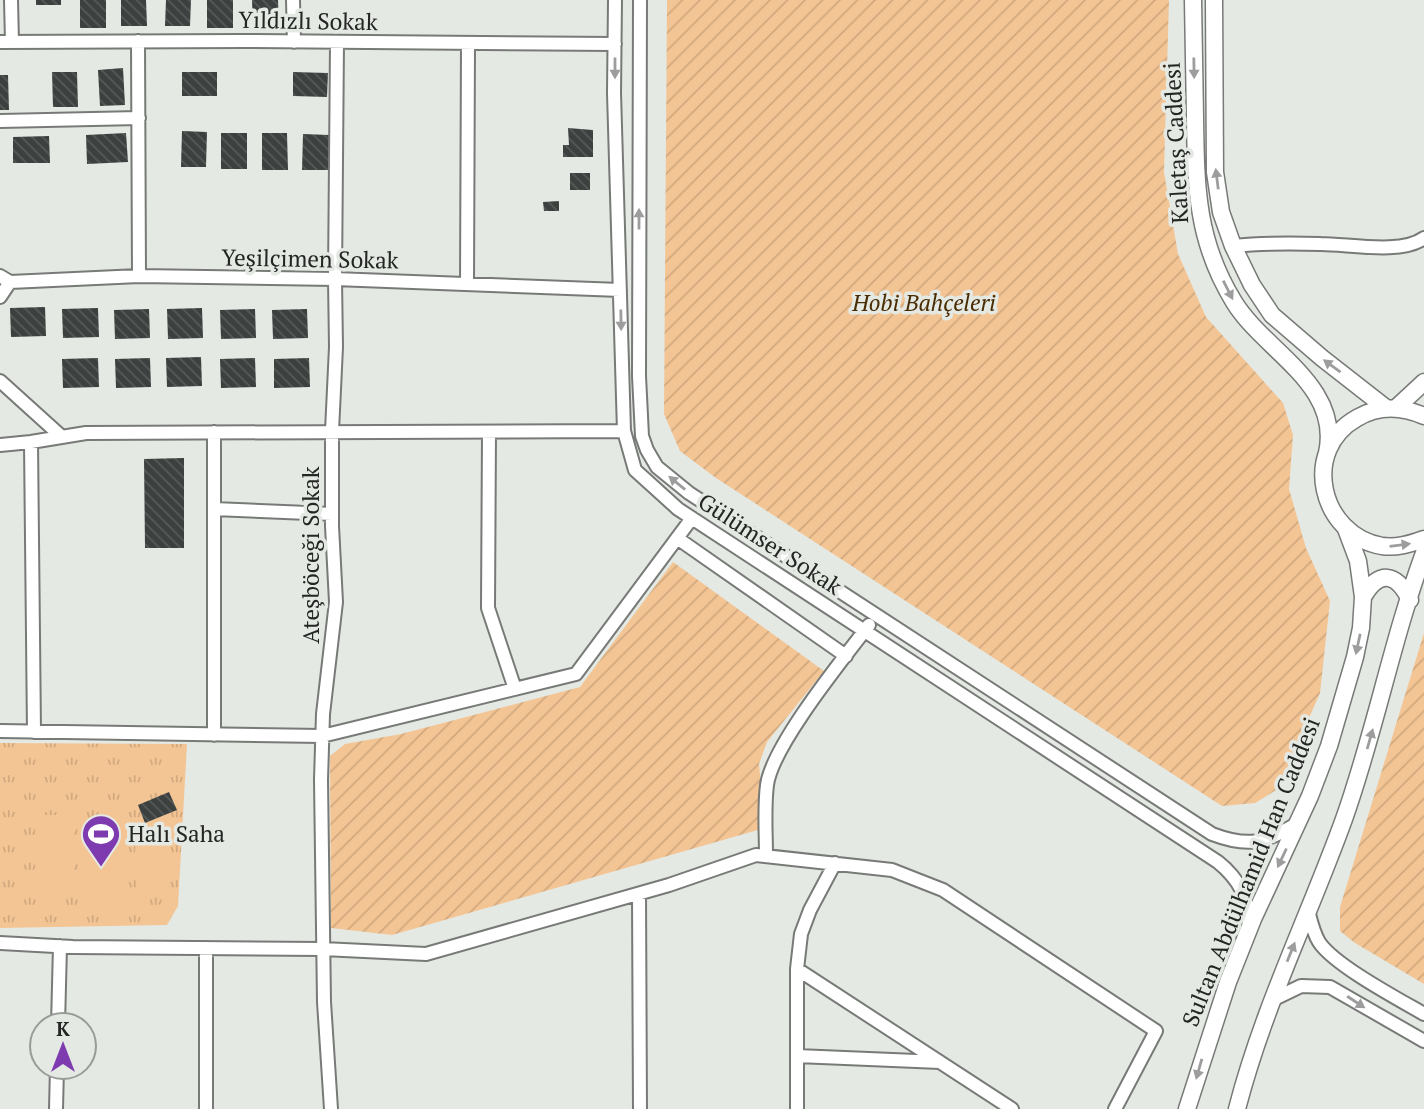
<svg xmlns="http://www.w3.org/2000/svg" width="1424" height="1109" font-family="'PT Serif',serif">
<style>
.grass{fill:url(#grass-tufts)}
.garden{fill:url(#garden-furrows)}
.pitch{fill:#f4c594}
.building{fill:url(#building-back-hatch)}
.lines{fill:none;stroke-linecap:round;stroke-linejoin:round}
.minor-casing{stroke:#777a76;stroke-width:16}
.major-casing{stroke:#777a76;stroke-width:19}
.minor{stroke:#fff;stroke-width:12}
.major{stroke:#fff;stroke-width:16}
.oneway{fill:#9c9d9c}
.labels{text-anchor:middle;stroke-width:7;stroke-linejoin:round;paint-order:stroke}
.street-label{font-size:23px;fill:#242624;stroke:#e5e9e4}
.park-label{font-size:23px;font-style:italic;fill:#4a2c03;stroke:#e5e9e4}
.poi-label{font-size:23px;fill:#242624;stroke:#e5e9e4;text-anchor:start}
</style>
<defs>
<pattern id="grass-tufts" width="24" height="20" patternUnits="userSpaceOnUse" patternTransform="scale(1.75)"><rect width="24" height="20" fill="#f4c594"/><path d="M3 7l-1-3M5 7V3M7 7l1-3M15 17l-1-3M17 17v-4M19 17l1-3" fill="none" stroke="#d1a97f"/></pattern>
<pattern id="garden-furrows" width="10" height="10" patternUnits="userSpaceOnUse" patternTransform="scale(1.75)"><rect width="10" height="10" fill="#f4c594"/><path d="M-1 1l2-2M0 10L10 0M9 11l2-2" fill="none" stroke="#d1a97f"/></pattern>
<pattern id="building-back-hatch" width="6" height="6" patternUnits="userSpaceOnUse" patternTransform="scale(1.75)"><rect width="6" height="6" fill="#3c413f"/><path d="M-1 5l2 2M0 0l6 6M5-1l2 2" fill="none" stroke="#565a58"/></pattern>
</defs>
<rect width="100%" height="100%" fill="#e5e9e4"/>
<path class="grass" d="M0,743l187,1 -9,162 -11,19 -167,3z"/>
<path class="garden" d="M667,0h502l-5,172 14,82 28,63 77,86 10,32 -4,54 17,59 24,53 -10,92 -42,96 -23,14 -33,3 -506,-328 -36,-27 -16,-37z
M673,562l151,109 -57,71 -8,22 6,64 -373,107 -61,-7 -1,-172 15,-12 56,-10 179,-47z
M1424,633v351l-69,-41 -15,-12v-24z"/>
<path class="pitch" d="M35,815h38v73h-38z
M123,826l1,83h-45l-1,-82z
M135,838h28v51h-27z"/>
<path class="building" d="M36,0h25v5h-25z
M80,0h26v28h-26z
M121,0h25l1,26h-26z
M166,0h25l-1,26h-25z
M207,0h26v28h-26z
M252,0h26l1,28h-26z
M123,68l2,37 -25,1 -2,-36z
M52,72h25l1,35h-25z
M182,72h35v24h-35z
M293,72l35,1 -1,24 -34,-1z
M0,75h8l1,35h-9z
M568,128l25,2v27h-30v-12h6z
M182,131l25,1 -1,35h-25z
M126,133l2,29 -41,2 -1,-29z
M221,133h26v36h-26z
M262,133h25l1,37h-26z
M303,134l26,1v35h-27z
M49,136l1,27h-37v-26z
M570,173h20v17h-20z
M559,201v10h-15l-1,-9z
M45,307l1,29 -35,1 -1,-29z
M98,308l1,29 -36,1 -1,-29z
M202,308l1,30 -35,1 -1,-30z
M149,309l1,29 -35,1 -1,-29z
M255,309l1,29 -35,1 -1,-29z
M307,309l1,29 -35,1 -1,-29z
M201,357l1,29 -35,1 -1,-29z
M98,358l1,29 -36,1 -1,-29z
M150,358l1,29 -35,1 -1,-29z
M255,358l1,29 -35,1 -1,-29z
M309,358l1,29 -36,1v-29z
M184,458v90h-39l-1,-89z
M169,792l8,18 -32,13 -7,-18z"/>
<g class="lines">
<g class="minor-casing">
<path id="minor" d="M11,0l1,42
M293,0l1,42
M615,0l-1,93 10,338 11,39 43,39 540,353c21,17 31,36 31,63
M640,0l-1,376 3,60 5,14 10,17 32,26 523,341c37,14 53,9 86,-11
M138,41l1,235
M0,42l243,-1 372,3
M0,121l139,-3
M1233,246c29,-3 59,-3 88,-2 28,0 80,11 103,-6
M0,276l10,6 129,-6 196,3 285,11
M467,284l1,-240
M0,297l10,-15
M0,381l62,56
M489,432l-1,176 27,81
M31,442l3,290
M0,445l31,-3 55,-9 538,-2
M214,509l118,5
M677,538l169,118
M0,731l322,5 254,-62 116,-156
M214,735v-303
M766,856c0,-23 -2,-48 1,-71 5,-39 76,-126 102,-160
M639,894l1,215
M1308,910c3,12 5,22 11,32 15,23 79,57 105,72
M0,943l73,4 250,2 103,5 243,-69 87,-30 136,15 51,20 213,141 -41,78
M797,969l215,140
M1272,1000l29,-14 29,1 94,54
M58,1025l2,-79
M797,1056l143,6
M56,1109l1,-42
M206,1109v-161
M331,1109l-7,-107 -3,-222 2,-66 13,-112 -4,-76v-95l4,-84 -1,-68 2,-237
M797,1109v-140l4,-35 9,-24 25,-47"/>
</g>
<g class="major-casing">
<path id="major" d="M1193,0c1,39 1,78 2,117 1,70 1,123 39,185 30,49 108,83 93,151
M1214,0l1,172 6,40 12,34 19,39 20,30 50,43 64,50
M1396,408l28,-26
M1424,416c-23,-10 -45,-11 -67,2 -57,32 -37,117 25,128 15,2 28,-2 42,-7
M1363,597c16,-27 33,-25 47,3
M1187,1109l41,-127 25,-63 57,-123 19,-50 26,-89 6,-29 2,-31 -5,-36 -12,-32
M1237,1109c26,-101 72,-193 107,-290 31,-87 48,-179 80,-266"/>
</g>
<use href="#minor" class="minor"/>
<use href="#major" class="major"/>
</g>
<defs><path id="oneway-solid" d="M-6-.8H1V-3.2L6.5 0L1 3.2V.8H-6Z" transform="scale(1.75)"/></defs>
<g class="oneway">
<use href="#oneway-solid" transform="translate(615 68) rotate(90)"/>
<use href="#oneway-solid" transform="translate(1194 68) rotate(89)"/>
<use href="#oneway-solid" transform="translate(1217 179) rotate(-97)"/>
<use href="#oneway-solid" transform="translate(639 219) rotate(-90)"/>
<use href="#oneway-solid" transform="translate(1228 290) rotate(63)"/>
<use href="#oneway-solid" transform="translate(621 320) rotate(89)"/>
<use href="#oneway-solid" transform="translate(1332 366) rotate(-144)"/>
<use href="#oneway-solid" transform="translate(677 483) rotate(-141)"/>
<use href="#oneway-solid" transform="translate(1400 545) rotate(-7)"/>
<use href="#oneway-solid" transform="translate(1358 644) rotate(102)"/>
<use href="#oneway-solid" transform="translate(1370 739) rotate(-74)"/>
<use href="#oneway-solid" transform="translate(1282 858) rotate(115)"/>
<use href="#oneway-solid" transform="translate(1291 952) rotate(-68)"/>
<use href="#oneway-solid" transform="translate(1356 1002) rotate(33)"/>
<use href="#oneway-solid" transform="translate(1199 1069) rotate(106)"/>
</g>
<defs>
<g id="stadium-pin" transform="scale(2.0125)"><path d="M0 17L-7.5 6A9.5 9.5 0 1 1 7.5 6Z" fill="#7e3baf" stroke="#e5e9e4"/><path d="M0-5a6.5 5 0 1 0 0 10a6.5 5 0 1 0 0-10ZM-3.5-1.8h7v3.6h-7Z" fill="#fff"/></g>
</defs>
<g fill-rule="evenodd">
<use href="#stadium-pin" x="101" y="834"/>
</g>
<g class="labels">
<g class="street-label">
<text transform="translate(308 21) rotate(1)" y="8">Yıldızlı Sokak</text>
<text transform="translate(1176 143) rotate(-93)" y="8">Kaletaş Caddesi</text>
<text transform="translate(310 259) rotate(1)" y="8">Yeşilçimen Sokak</text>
<text transform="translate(770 544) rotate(33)" y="8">Gülümser Sokak</text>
<text transform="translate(311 555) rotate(-90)" y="8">Ateşböceği Sokak</text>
<text transform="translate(1251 872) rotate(-68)" y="8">Sultan Abdülhamid Han Caddesi</text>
</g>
<g class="park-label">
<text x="924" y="311">Hobi Bahçeleri</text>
</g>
<g class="poi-label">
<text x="128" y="842">Halı Saha</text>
</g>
</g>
<g transform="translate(63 1046)"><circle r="33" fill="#e5e9e4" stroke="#989b97" stroke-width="2"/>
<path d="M0-5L12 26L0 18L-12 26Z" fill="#7e3baf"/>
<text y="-10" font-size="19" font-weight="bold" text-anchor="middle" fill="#242624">K</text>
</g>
</svg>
